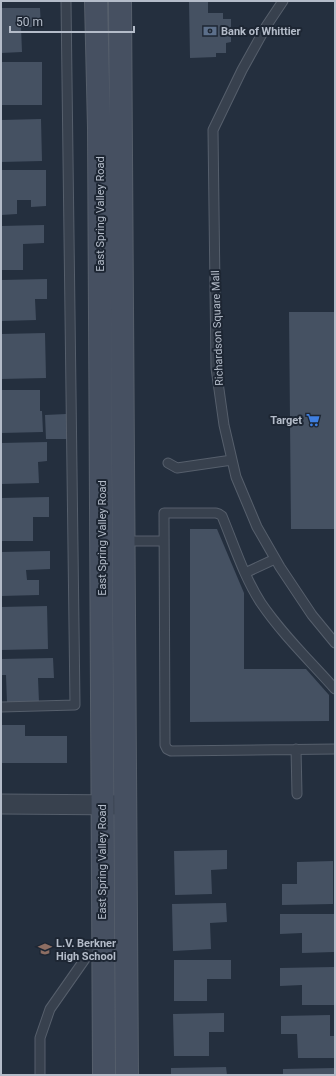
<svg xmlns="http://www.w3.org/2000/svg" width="336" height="1076" font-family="Roboto,sans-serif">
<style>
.building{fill:#455162}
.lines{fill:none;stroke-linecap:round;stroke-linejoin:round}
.lane-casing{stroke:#565f6c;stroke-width:11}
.street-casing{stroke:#565f6c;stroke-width:21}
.secondary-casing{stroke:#565f6c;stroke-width:24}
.lane{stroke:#38414e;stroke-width:9}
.street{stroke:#38414e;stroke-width:19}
.secondary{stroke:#465061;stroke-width:22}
.labels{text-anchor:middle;stroke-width:4;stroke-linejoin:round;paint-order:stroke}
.poi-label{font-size:11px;font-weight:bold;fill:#b4bcc9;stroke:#1d2633;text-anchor:start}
.street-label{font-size:11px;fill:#b4bcc9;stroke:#1d2633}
</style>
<rect width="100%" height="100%" fill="#242f3e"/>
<path class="building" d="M189,1h19v12h15v6h8v23l-5,1v10h-10v4l-26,1z
M1,8h39l1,19h-20l1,25 -21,1z
M1,62h41v43h-41z
M41,119l1,42 -41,1v-42z
M1,170h45v36l-15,1v-7h-14v14l-16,1z
M44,225v18l-21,1v26h-22v-44z
M47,279v20h-12l1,21 -35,1v-41z
M289,312h46v217h-44z
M45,333l1,45 -45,1v-45z
M1,390h39v21h2l1,21 -42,1z
M66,414l1,25h-21l-1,-24z
M47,442v19l-9,1 1,21 -38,1v-41z
M49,497v20h-16v24h-32v-43z
M190,529h27l27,64v76h62l23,26v26l-139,1z
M50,551v18l-24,1 1,10h12v15l-38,1v-44z
M47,606l1,43 -47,1v-43z
M53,658l1,20h-16l1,24 -32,1 -1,-28h-5v-16z
M1,725h24v11h42v27h-66z
M227,850v19l-16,1 1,24 -37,1 -1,-44z
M333,861v43l-51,1v-21h15v-22z
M226,903l1,19 -17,1 1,26 -38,2 -1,-47z
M280,914h54v38l-32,1v-20l-22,1z
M174,960h57v19h-24v22h-33z
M334,967l1,38h-33v-20l-22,1v-18z
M224,1013v19h-15v24h-35l-1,-42z
M330,1015v21h5v22h-37l-1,-24h-16v-18z
M226,1067l1,8h-56v-7z
M335,1068v7h-52v-6z"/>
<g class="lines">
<g class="lane-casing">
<path id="lane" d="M283,1l-16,24 -25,45 -29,60 3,238 8,57 12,52 21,50 23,40 32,48 23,28
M168,463l9,5 55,-8
M124,541h39
M245,573l30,-14
M335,689c-25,-28 -53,-55 -74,-86 -17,-26 -27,-58 -39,-87l-3,-2 -3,-1h-52l1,232 2,4 4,2 164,-2
M1,707l74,-2 -9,-704
M296,749l1,45
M40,1075v-37l10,-29 49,-70"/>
</g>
<g class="street-casing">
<path id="street" d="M1,804l125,1"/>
</g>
<g class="secondary-casing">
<path id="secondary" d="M96,1l3,127 5,947
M120,1l7,1074"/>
</g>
<use href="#lane" class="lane"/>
<use href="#street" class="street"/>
<use href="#secondary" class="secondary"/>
</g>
<defs>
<g id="bank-bare" transform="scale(1.08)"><path d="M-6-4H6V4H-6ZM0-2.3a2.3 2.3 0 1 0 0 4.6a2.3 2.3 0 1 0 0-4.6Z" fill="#5c6f8a" stroke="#1d2633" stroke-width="2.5" paint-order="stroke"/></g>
<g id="supermarket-bare" transform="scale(1.08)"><path d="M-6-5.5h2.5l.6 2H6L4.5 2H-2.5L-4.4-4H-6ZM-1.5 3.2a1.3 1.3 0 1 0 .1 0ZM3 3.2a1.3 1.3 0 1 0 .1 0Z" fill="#3f7fe0" stroke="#1d2633" stroke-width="2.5" paint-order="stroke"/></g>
<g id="school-bare" transform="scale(1.08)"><path d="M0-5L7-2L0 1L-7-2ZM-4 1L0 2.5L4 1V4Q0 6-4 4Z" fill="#8d6e63" stroke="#1d2633" stroke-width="2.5" paint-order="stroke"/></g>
</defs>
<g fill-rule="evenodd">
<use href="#bank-bare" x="210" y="31"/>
<use href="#supermarket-bare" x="313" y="420"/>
<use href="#school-bare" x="45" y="949"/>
</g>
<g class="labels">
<g class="poi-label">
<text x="221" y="35">Bank of Whittier</text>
<text x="302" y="424" text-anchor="end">Target</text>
<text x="56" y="947">L.V. Berkner<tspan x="56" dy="13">High School</tspan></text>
</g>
<g class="street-label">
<text transform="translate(100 214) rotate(-90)" y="4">East Spring Valley Road</text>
<text transform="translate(217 328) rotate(-92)" y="4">Richardson Square Mall</text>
<text transform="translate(102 538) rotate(-90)" y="4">East Spring Valley Road</text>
<text transform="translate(102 862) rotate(-90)" y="4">East Spring Valley Road</text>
</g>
</g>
<rect width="336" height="1076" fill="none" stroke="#b4bcc9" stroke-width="4"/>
<path d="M10 26v6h124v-6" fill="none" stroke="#b4bcc9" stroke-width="2"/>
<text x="16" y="26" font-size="12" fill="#b4bcc9" stroke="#1d2633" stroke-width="3" paint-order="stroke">50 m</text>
</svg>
